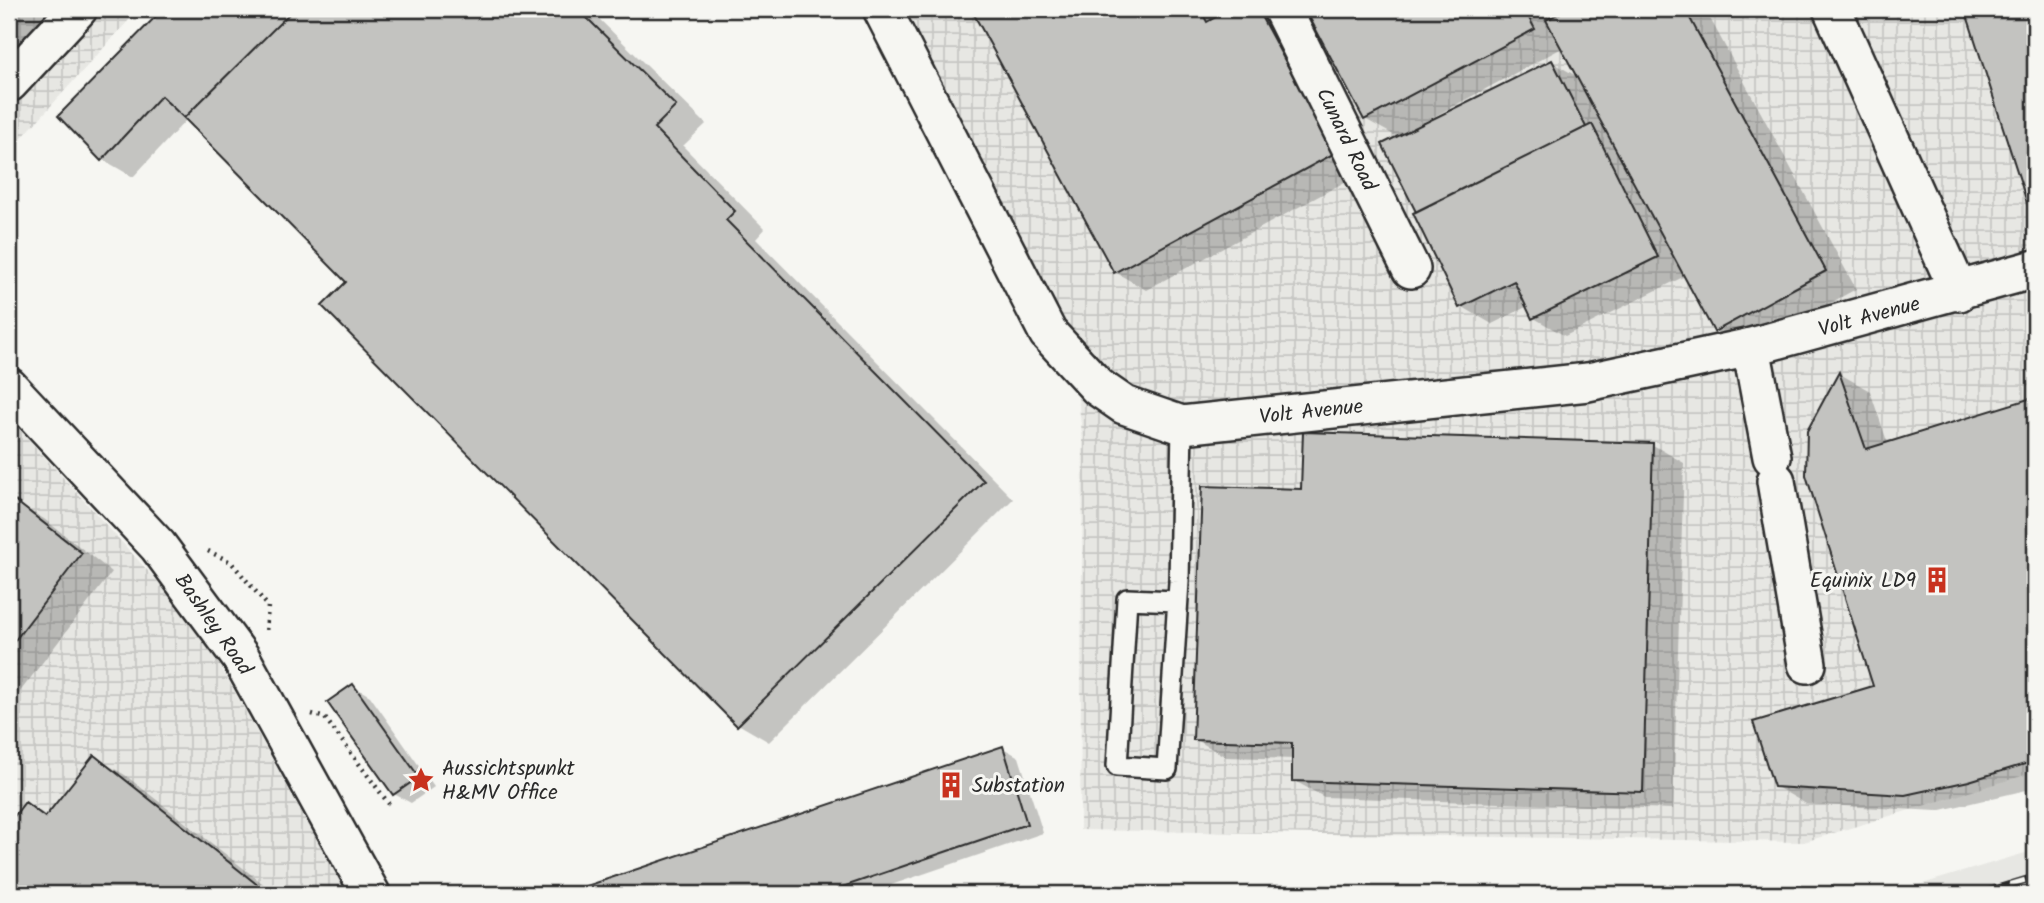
<svg xmlns="http://www.w3.org/2000/svg" width="2044" height="903" font-family="Kalam,sans-serif">
<style>
.built{fill:#e7e7e3}
.industrial{fill:url(#industrial-grid)}
.shadow{fill:#0003;fill-rule:evenodd}
.building{fill:#c3c3c0;stroke:#2b2b2b;stroke-width:2}
.lines{fill:none;stroke-linecap:round;stroke-linejoin:round}
.lane-casing{stroke:#2b2b2b;stroke-width:24}
.street-casing{stroke:#2b2b2b;stroke-width:42}
.path{stroke:#2b2b2b;stroke-width:4.5;stroke-dasharray:2 5;stroke-linecap:butt}
.lane{stroke:#f6f6f2;stroke-width:19}
.street{stroke:#f6f6f2;stroke-width:37}
.rail-casing{stroke:#2b2b2b;stroke-width:8}
.rail{stroke:#f6f6f2;stroke-width:5;stroke-dasharray:16;stroke-linecap:butt}
.labels{text-anchor:middle;stroke-width:6;stroke-linejoin:round;paint-order:stroke}
.street-label{font-size:21px;fill:#2b2b2b;stroke:#f6f6f2}
.poi-label{font-size:21px;fill:#2b2b2b;stroke:#f6f6f2;text-anchor:start}
</style>
<defs>
<pattern id="industrial-grid" width="8" height="8" patternUnits="userSpaceOnUse" patternTransform="scale(1.75)"><rect width="8" height="8" fill="#e7e7e3"/><path d="M0 4h8M4 0v8" fill="none" stroke="#c6c6c3"/></pattern>
</defs>
<rect width="100%" height="100%" fill="#f6f6f2"/>
<filter id="ink" filterUnits="userSpaceOnUse"><feTurbulence type="fractalNoise" baseFrequency=".0143" numOctaves="2"/><feDisplacementMap in="SourceGraphic" scale="14" xChannelSelector="R" yChannelSelector="G"/><feConvolveMatrix kernelMatrix="1 2 1 2 8 2 1 2 1" color-interpolation-filters="sRGB"/></filter>
<g filter="url(#ink)">
<path class="built" d="M2035,850v44h-146z"/>
<path class="industrial" d="M9,9h130l-130,143z
M891,9h1144v763l-231,70 -724,-12 3,-387 -11,-102z
M9,418l189,208 149,268h-338z"/>
<path class="shadow" d="M9,9h60l-60,65z
M166,9h423l117,115 -23,22 82,83 -9,10 257,260 -244,243 -31,-18 -390,-442 -161,-163 -54,58 -31,-18 -42,-43z
M973,9h247l3,6 11,-6h33l98,162 -219,119 -31,-18z
M1307,9h237l6,11 20,-11h135l151,280 -110,60 -31,-18 -30,-55 -120,60 -31,-18 -6,-12 -36,18 -31,-18 -42,-94 -20,-74 -34,-19zM1562,48l16,29 -26,-15 -126,63 -2,-3z
M1967,9h68v211l-1,-1z
M1840,374l30,17 18,53 147,-46v390l-98,23 -131,-7 -31,-18 100,-99z
M1653,445l31,18 -11,346 -349,-12 -31,-17 1,-21 -68,-2 -31,-18 108,-248z
M13,501l31,18 68,53 -103,134v-199z
M353,686l17,10 64,91 -23,16 -17,-9z
M1003,748l16,9 24,76 -178,61h-296z
M94,757l31,18 151,119h-267v-68l17,-22 21,12z"/>
<path class="building" d="M163,9h131l-110,109 -23,-22 -60,65 -43,-45z
M294,9h284l98,97 -22,22 81,83 -9,9 258,261 -247,245 -415,-420 24,-24 -162,-164z
M971,9h229l7,13 23,-13h27l78,144 -221,120z
M1305,9h219l11,20 -171,91z
M1567,9h118l141,262 -112,61 -168,-312z
M1965,9h70v211l-2,1z
M1552,60l34,67 -170,85 -34,-68z
M1592,124l66,133 -126,62 -18,-38 -55,27 -46,-95z
M1839,372l27,77 169,-52v364l-66,20 -64,14 -131,-8 -21,-65 120,-36 -67,-211 1,-44z
M1303,432l350,11 -10,349 -351,-11v-38l-99,-3 9,-254 99,3z
M13,499l69,54 -73,95v-144z
M353,684l66,93 -26,18 -66,-93z
M1003,746l24,78 -205,70h-259z
M94,755l170,135 -4,4h-251v-71l16,-21 20,15z"/>
<g class="lines">
<g class="lane-casing">
<path id="lane" d="M1177,601l-50,-2 -10,167 50,3 12,-187 3,-157"/>
</g>
<g class="street-casing">
<path id="street" d="M882,9l166,324 50,54 26,18 58,20 406,-43 163,-35 284,-78
M1282,9l129,260
M1832,9l127,283
M9,83l69,-74
M1751,347l21,110
M9,387l149,159 83,112 130,236
M1776,481l31,183"/>
</g>
<path class="path" d="M208,551l23,11 37,44 -2,27
M312,714l13,4 64,86"/>
<use href="#lane" class="lane"/>
<use href="#street" class="street"/>
<g class="rail-casing">
<path id="rail" d="M1979,894l56,-17"/>
</g>
<use href="#rail" class="rail"/>
</g>
</g>
<defs>
<g id="building-bare" transform="scale(2.1)"><path d="M-4-6H4V6H1V3H-1V6H-4ZM-2.5-4.3h1.7v1.8h-1.7ZM.8-4.3h1.7v1.8H.8ZM-2.5-1h1.7V.8h-1.7ZM.8-1h1.7V.8H.8Z" fill="#c8321e" stroke="#f6f6f2" stroke-width="2.5" paint-order="stroke"/></g>
<g id="sight-bare" transform="scale(2.1)"><path d="M0-6L1.8-2.2L6-1.7L2.9 1.2L3.7 5.4L0 3.3L-3.7 5.4L-2.9 1.2L-6-1.7L-1.8-2.2Z" fill="#c8321e" stroke="#f6f6f2" stroke-width="2.5" paint-order="stroke"/></g>
</defs>
<g fill-rule="evenodd">
<use href="#building-bare" x="1937" y="580"/>
<use href="#sight-bare" x="421" y="780"/>
<use href="#building-bare" x="951" y="785"/>
</g>
<g class="labels">
<g class="street-label">
<text transform="translate(1347 139) rotate(64)" y="7">Cunard Road</text>
<text transform="translate(1869 316) rotate(-15)" y="7">Volt Avenue</text>
<text transform="translate(1311 411) rotate(-6)" y="7">Volt Avenue</text>
<text transform="translate(214 624) rotate(55)" y="7">Bashley Road</text>
</g>
<g class="poi-label">
<text x="1916" y="587" text-anchor="end">Equinix LD9</text>
<text x="442" y="775">Aussichtspunkt<tspan x="442" dy="24">H&amp;MV Office</tspan></text>
<text x="972" y="792">Substation</text>
</g>
</g>
<rect width="2044" height="903" fill="none" stroke="#f6f6f2" stroke-width="35"/>
<rect x="18" y="18" width="2009" height="868" fill="none" stroke="#2b2b2b" stroke-width="2.5" filter="url(#ink)"/>
</svg>
